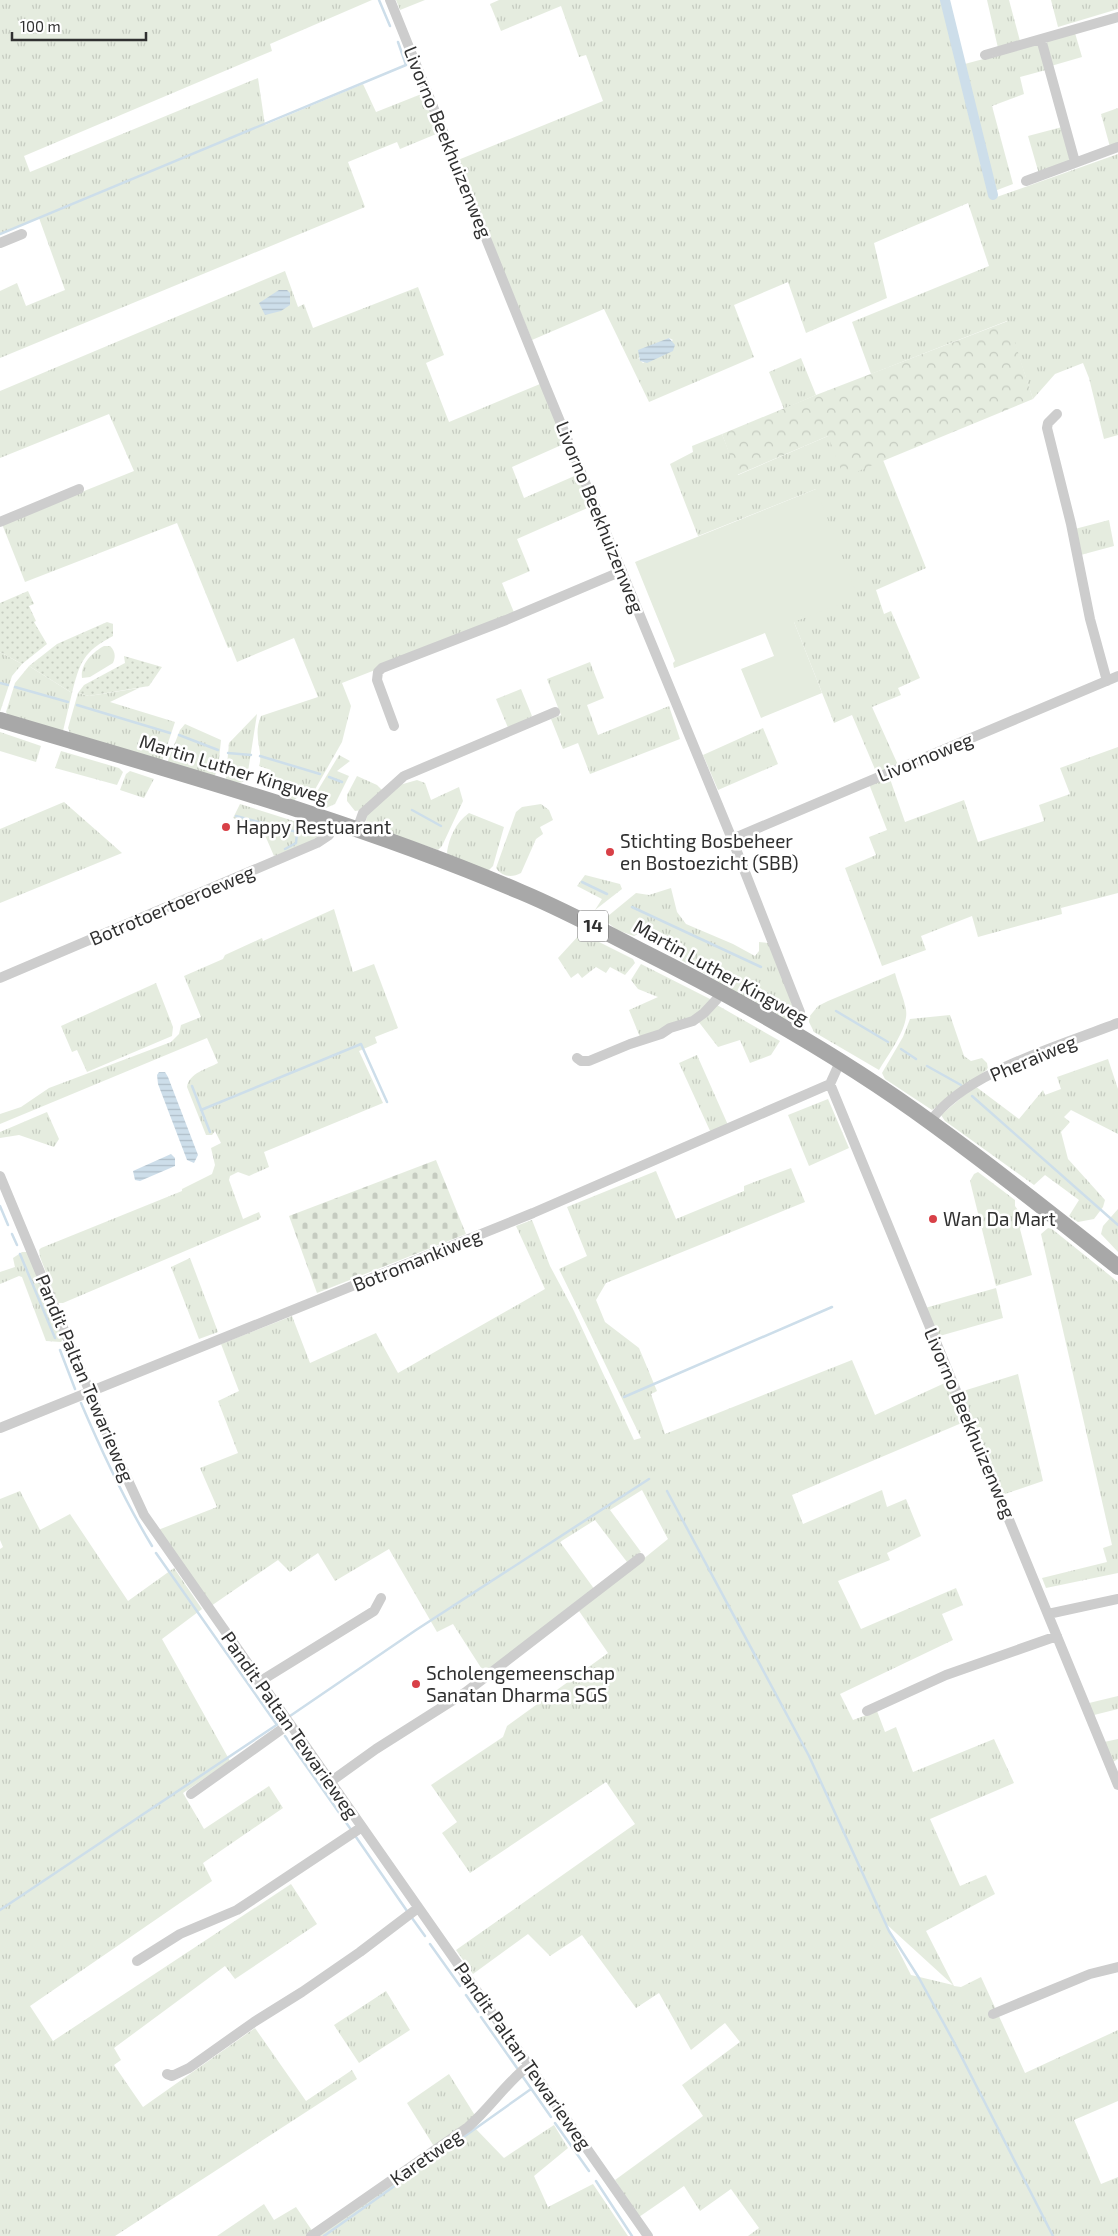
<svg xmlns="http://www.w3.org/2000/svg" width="1118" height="2236" font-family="'Exo 2',sans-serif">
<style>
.grass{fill:url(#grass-tufts);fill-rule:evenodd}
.forest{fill:url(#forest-crowns)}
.cemetery{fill:url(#cemetery-stones)}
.garden{fill:url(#garden-dots)}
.pitch{fill:#e5ecdf}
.water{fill:url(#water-rules)}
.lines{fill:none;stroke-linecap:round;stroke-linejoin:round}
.stream{stroke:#cddeea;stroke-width:2.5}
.canal{stroke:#cddeea;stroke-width:10}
.street{stroke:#cdcdcd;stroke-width:10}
.primary{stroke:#a8a8a8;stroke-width:16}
.poi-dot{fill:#d84047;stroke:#fff;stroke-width:2}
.labels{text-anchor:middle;stroke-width:5;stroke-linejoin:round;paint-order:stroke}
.shield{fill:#fff;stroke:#6e6e6e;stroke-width:1}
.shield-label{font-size:18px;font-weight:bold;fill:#303030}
.street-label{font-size:19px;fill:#303030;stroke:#fff}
.poi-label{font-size:19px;fill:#303030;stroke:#fff;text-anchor:start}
</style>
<defs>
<pattern id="grass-tufts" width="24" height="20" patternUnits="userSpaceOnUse" patternTransform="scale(1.25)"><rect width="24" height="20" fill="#e5ecdf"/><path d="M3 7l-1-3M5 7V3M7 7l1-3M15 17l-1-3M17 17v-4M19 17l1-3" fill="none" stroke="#c5cbc0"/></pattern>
<pattern id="forest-crowns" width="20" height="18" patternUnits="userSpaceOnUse" patternTransform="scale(1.25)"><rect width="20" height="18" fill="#e5ecdf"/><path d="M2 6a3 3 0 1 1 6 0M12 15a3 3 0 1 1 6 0" fill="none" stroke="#c5cbc0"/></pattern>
<pattern id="cemetery-stones" width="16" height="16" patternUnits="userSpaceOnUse" patternTransform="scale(1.25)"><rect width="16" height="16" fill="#e5ecdf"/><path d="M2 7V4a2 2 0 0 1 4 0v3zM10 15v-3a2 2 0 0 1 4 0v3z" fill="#c5cbc0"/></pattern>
<pattern id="garden-dots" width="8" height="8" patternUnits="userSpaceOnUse" patternTransform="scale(1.25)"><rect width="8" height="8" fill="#e5ecdf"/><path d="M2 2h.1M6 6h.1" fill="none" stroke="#c5cbc0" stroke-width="1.8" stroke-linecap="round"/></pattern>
<pattern id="water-rules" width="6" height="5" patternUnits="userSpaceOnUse" patternTransform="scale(1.25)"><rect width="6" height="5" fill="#cddeea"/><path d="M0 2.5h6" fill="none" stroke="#b0bfc9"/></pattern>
</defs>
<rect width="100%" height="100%" fill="#fff"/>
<path class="grass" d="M0,0h372l-102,44 2,7 -248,105 6,16 228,-94 7,47 98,-41 13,28 48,-19 17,39 -41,17 -3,-7 -49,20 17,45 -365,151v-67l17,-8 9,23 39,-16 -26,-72 -39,16z
M396,0h29l-25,10z
M499,0h444l48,199 127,-45v281l-14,4 -15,-61 -6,-15 -28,11 -22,25 -26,-78 -136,53 -19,-52 137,-56 -21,-63 -94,40 13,55 -81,35 -18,-51 -54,23 20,52 -105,45 -45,-93 -72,31 -74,-180 145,-59 -17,-46 -7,2 -18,-51 -60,25 -11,-27zM669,338l4,2 -30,23 -5,-5z
M987,0h22l11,41 -22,7z
M1051,0h67v9l-60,18z
M1075,33l7,24 -31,9 -6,-22 3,-3z
M1039,44l7,26 -26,7 4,17 -32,12 21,78 -21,8 -31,-127z
M1118,108v36l-8,3 -9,-33z
M1062,127l10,36 -33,11 -11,-38z
M285,271l13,36 6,-3 9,24 105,-41 26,68 -18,8 23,59 91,-38 26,59 -54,24 12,31 55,-24 13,32 -75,33 13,32 -28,12 13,32 -173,68 9,23 -9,36 -29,51 -7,-2 -13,10 -9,-5 -1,-4 -14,-5 -1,-6 3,-11 -12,-4c5,-15 -7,-29 2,-50l57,-19 -24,-59 -57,24 -6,-15 -3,1 -51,-125 -152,59 -23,-58 132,-53 -25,-57 -109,44v-67z
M801,358l15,37 -32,14 -15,-37z
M722,434l16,41 90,-39 55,24 43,108 -50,22 8,24 7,-3 29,67 -22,10 3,7 -29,12 26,58 -21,9 -25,-59 -18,8 -40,-101 22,-133 -118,47 -28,-72 23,-12 -1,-6z
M1109,520l5,26 -37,10 -6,-26z
M104,646h6c5,5 6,10 3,17l-23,14 -8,1c-2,-14 11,-26 22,-32z
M0,652l22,12 -10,12 -12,36z
M590,662l14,36 -17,7 11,30 71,-29 11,33 -90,35 -12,-31 -15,6 -12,-30 10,-4 -14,-36z
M29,666l43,27 -9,38 -55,-16 -2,-3 9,-29z
M139,688l-29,14 65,20 -13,39 -92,-28 -2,-5 10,-35 11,3z
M521,689l11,27 -23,14 -13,-31z
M257,714l-10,64c-6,8 -12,4 -21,1v-3l3,-33z
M185,724l36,16 -3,29 -4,8 -47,-14 13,-33z
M763,728l15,36 -60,26 -15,-35z
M0,732l41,14 -5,16 -36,-11z
M1118,747v146l-57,15 1,6 -84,23 -6,-21 -51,20 5,14 -44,16 -37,-98 31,-13 -7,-18 18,-7 -18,-46 20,-8 16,46 59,-22 14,42 66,-21 -5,-16 31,-11 -10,-26z
M61,751l58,17 4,4 -6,13 -62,-17z
M339,755l11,6 -13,10 12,5 -14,28 -9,4 -7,-3 -4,-10z
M130,771l24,8 -10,19 -24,-8 6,-16z
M357,776l20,9 5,5 -20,20 -7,1 -8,-10v-6z
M417,780l8,3 6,17 28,-13 4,14 -21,45 -4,4 -67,-23 -5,-5 1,-10 29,-26z
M64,802l58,51 -122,50v-74z
M240,804l79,25 2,5 -14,10 -33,12 -13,-30 -28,-8z
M541,804l8,6 4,10 -13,7 3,7 -7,5 -15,34c-9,5 -19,4 -25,-5l20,-56 6,-5z
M469,813l35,14 -11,39 -5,5 -40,-15 -1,-4c2,-14 9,-30 22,-39z
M585,875l35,9 2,5 -27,21 7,-11 -25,-13z
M671,888l6,24 9,12 47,20 22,12 4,-5v-9l9,1 9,17 17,50 -1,5 -7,6 -110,-64 7,-13 -31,-16 -18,8 -17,-6 -10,-8 1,-6 28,-23 13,2z
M334,909l19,63 21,-8 24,64 -23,9 2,6 -18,8 24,52 -119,49 5,15 -20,9 -11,-4 -8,4 -1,4 14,39 16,-7 2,5 -3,3 -195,83h-5l-18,-46 -1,-7 2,-2 141,-57v-2l30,-15 3,-9 -4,-17 10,-5 -6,-12 -3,4h-6l-19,-48c2,-14 20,-18 31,-24l-11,-25 -207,86v-10l21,-7 28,-19 122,-46 8,-8 2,-9 20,-8 -17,-41 39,-17 2,-4 37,-17 1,3z
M581,933l52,26 2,4 -10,12 -15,-8 -4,6 -10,-6 -14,11 -4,-5 -7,5 -13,-20z
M641,964l71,36 -13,16 -59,21 -11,-27 29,-13 -20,-8 -7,-9z
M895,973c3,12 9,25 11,37 3,17 -18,45 -27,60l-65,-38 -5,-10v-5l9,-11 10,-5z
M156,983l17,44 -1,9 -85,36 -10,-22 -5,2 -11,-26z
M717,1005l63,36 -9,14 -21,8 -10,-23 -22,7 -20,-26z
M950,1015l14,41 7,5 11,-3 5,5 1,6 -56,41 -47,-31 -3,-6 21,-36 7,-18z
M697,1055l31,70 -17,8 -32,-70z
M1108,1059l10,30v45l-47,-24 -7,7 6,5 -9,10 7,27 37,41 -2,7 -9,12 -16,3 -9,-6 10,-16 -34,-25 -11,10 -89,-64 -4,-6 34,-29 44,33 24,-29 2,5 16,-6 -4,-12z
M828,1099l21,49 -40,18 -21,-51z
M47,1112l12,27 -5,8 -35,-12 -19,3v-6z
M791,1168l14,34 -199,81 -10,17 9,22 34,26 18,43 -6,3 14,40 187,-74 23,55 72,-33 17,40 -172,73 11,29 79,-34 5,17 19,-8 15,37 -34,17 3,7 -52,21 23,48 95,-41 7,17 -21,9 11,26 -113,54 13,26 24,-9 8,21 11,-5 17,45 81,-33 20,44 -84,36 30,67 26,-11 9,19 -69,37 28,55 7,1 20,-10 44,96 93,-43v71l-44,19 27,64 17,-7v59h-370l11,-8 -28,-39 -31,22 -16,-25 -45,31 -24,-37 88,-64 -21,-31 58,-43 -15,-19 -34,27 -32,-57 -23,15 -54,-73 -32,21 -22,-22 -55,40 -17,-24 179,-126 -29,-42 -136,91 -28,-40 15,-11 -26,-37 72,-48 4,-11 101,-73 -29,-42 89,-72 -26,-49 -32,20 31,42 -14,10 -32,-42 -35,22 35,48 -110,84 -32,-50 -16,8 -48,-83 -54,32 -17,-28 -28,19 -12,-12 -67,46 -53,-76 59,-23 -17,-39 38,-15 -20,-52 21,-10 -18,-47 71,-28 18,47 66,-30 22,40 147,-84 -29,-63 16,-6 18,46 24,45 60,129 7,-2 -82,-169 28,-13 -20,-49 89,-36 20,48 68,-28v-5zM884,1922l69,63 -42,-10z
M978,1172l37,28v6l9,13 -4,10 12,46 -36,11 -26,-105 4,-7z
M1118,1209v43l-17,-18 2,-8z
M1048,1228l4,1 66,53v291l-72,15 -4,-10 65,-16 -4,-14 9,-3 -71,-311z
M22,1252h6l35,87 -2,3 -15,-1 -24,-64 -3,-1 -19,8v-12l15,-5 -2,-9z
M190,1258l28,74 -19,7 -28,-72z
M996,1288l7,30 -67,19 -11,-29z
M1018,1374l25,107 -41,14 -42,-103z
M20,1491l20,39 30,-16 58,87 46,-33 28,41 -40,30 68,122 -47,32 21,36 65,-43 14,22 -80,55 9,18 -182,125 23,35 238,-157 26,40 -82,55 -10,-13 -111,82 7,12 -7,5 29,42 112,-79 51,73 46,-31 5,9 -242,157h-115v-687l3,-2 -3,-7v-41z
M1118,1696v13l-24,6 -5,-12z
M1118,1739v20l-5,3 -9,-20z
M386,1991l24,39 -51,33 -25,-38z
M449,2074l27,43 -41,31 -28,-45z
M554,2125l14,23 -34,28 14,31 45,-23 35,52h-311l156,-110 31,32z
M264,2204l10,16 22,-13 17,25 -7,4h-89z"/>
<path class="forest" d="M1008,321l25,78 -189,78 -16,-41 -91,39 -15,-41 94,-39z"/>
<path class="cemetery" d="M436,1160l30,74 -149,59 -28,-77z"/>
<path class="garden" d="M28,591l6,13 -5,2 7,15 -2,1 13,22 -25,20 -22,-12v-49z
M107,622l6,2v12c-30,16 -33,26 -41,57l-43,-27 28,-22z
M124,656l38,11 -13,19 -60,10 -11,-3 6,-8 41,-22z"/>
<path class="pitch" d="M816,489l42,108 -64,25 28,71 -61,25 -20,-49 33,-13 -9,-23 -91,35 -1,-5 2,-2 -40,-99z"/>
<path class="water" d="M279,290h8l3,3v12l-9,6 -16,4 -6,-12z
M669,338l6,7 -2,6 -26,12 -7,-2 -2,-11z
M159,1072h6l3,5 30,78 -4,8 -7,-3 -29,-76 -1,-9z
M171,1154l4,4v8l-35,15 -5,-1 -2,-9z"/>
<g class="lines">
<path class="stream" d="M379,0l11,26
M0,234l406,-169 -8,-23
M0,683l8,2
M15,687l53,15
M77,705l93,28
M179,735l39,15
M228,753l23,2
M260,756l60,18
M329,777l13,5
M412,810l29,16
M236,816l61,16 -1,11 -11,6
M582,882l25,12
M632,907l129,60
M836,1011l52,31
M901,1049l15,10
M927,1066l34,19
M192,1086l18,46
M972,1096l146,129
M201,1110l160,-66 26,58
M0,1206l8,19
M12,1234l5,11
M20,1254l35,84
M60,1350l15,39
M624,1397l208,-90
M81,1403c21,49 43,97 71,143
M667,1491l142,265 80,175 30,47 36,66 98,192
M156,1553l121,172
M290,1716l126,-86 233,-151
M285,1736l67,95
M356,1837l51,74
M0,1910l281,-188
M412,1918l13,18
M430,1944l30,42
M466,1995l12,17
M481,2017l36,51
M523,2077l28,40
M555,2123l34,48
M596,2181l36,55
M324,2236l207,-147"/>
<path class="canal" d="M945,0l48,195"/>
<path class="street" d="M390,0l155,385 187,454 68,173v12l-8,8
M1041,39l34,123
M985,55l133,-38
M1026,181l92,-34
M0,243l22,-9
M1057,414l-9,9 -1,5 24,96 19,95 17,62
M0,522l79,-33
M394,726l-17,-46 1,-8 4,-4 124,-48 116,-49
M357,830l6,-17 41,-37 151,-64
M732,839l386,-163
M0,978l317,-135 12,-8 7,-14
M577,1058l4,3h8l41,-17 31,-10 9,-6 23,-7 11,-8 13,-14
M840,1062l-10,22 288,701
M930,1122c34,-50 133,-77 188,-99
M0,1176l114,274 30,65 504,721
M0,1428l533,-215 297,-129
M1048,1614l70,-15
M259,1682l115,-71 7,-13
M867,1711l79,-36 111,-39
M330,1782l46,-33 90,-57 174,-134
M191,1794l98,-70
M137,1961l43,-27 57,-24 125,-83
M993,2014l97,-40 28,-7
M167,2074l5,2 17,-8 65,-46 48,-30 58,-40 58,-44
M311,2236l157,-109c22,-19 38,-44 61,-62"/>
<path class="primary" d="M0,720c175,52 353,100 521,172 41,17 80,38 119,58 102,51 202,107 293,174 63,46 124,94 185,143"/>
</g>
<g class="poi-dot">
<circle cx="226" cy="827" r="5"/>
<circle cx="610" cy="852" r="5"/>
<circle cx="933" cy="1219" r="5"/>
<circle cx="416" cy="1684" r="5"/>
</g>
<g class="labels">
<rect class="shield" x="578" y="910.5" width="30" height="31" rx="4"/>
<g class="shield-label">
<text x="593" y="932">14</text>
</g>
<g class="street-label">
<text transform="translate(448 142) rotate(68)" y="7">Livorno Beekhuizenweg</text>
<text transform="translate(600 517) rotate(68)" y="7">Livorno Beekhuizenweg</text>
<text transform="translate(925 757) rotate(-22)" y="7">Livornoweg</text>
<text transform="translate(234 769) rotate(17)" y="7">Martin Luther Kingweg</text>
<text transform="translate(172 905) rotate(-23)" y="7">Botrotoertoeroeweg</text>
<text transform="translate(721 972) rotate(29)" y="7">Martin Luther Kingweg</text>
<text transform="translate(1033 1058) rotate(-23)" y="7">Pheraiweg</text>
<text transform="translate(417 1260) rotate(-22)" y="7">Botromankiweg</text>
<text transform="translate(85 1378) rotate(67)" y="7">Pandit Paltan Tewarieweg</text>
<text transform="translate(970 1423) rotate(67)" y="7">Livorno Beekhuizenweg</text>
<text transform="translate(290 1725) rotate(55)" y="7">Pandit Paltan Tewarieweg</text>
<text transform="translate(523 2056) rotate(55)" y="7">Pandit Paltan Tewarieweg</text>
<text transform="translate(426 2157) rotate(-35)" y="7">Karetweg</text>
</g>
<g class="poi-label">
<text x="236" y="834">Happy Restuarant</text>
<text x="620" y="848">Stichting Bosbeheer<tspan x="620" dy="22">en Bostoezicht (SBB)</tspan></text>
<text x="943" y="1226">Wan Da Mart</text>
<text x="426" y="1680">Scholengemeenschap<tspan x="426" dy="22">Sanatan Dharma SGS</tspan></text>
</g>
</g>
<path d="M12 32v8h134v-8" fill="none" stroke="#303030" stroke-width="2.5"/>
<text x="20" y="32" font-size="15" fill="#303030" stroke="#ffffff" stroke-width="4" paint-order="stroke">100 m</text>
</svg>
